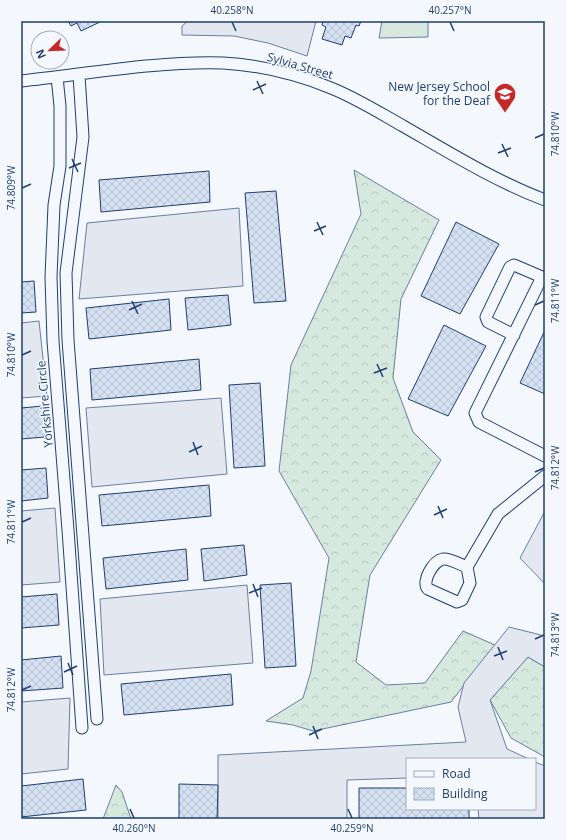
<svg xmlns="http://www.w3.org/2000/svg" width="566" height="840" font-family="'Open Sans',sans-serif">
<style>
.green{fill:#d7e8df;stroke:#687fa3}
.forest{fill:url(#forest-crowns);stroke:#687fa3}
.parking{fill:#e3e8f0;stroke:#687fa3}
.building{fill:url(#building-cross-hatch);stroke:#1d3f73}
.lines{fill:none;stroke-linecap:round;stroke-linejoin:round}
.minor-casing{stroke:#1d3f73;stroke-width:13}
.minor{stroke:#f4f7fb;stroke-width:11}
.ticks{fill:none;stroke:#1d3f73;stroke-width:1.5}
.labels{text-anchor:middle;stroke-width:3;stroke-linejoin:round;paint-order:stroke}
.street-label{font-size:12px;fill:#1d3f73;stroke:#f4f7fb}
.poi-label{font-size:12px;fill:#1d3f73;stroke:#f4f7fb;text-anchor:end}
.neatline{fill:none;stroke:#1d3f73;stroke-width:1.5}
.ticks-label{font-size:10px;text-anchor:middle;fill:#1d3f73}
</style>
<defs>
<pattern id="forest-crowns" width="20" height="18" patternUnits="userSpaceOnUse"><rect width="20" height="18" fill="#d7e8df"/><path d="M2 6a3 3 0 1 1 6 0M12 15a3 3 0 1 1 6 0" fill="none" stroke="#b8c8c3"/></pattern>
<pattern id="building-cross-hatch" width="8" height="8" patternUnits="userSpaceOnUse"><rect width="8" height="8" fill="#d5e0f0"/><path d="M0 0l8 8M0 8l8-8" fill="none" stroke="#b6c1d1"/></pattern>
</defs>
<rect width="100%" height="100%" fill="#f4f7fb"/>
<path class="green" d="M382,21h46v16l-49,1z"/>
<path class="forest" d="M354,170l85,50 -38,79 -8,79 20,54 28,28 -71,115 -14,87 30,23 39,-2 38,-52 32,14 -44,57 -138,29 -20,-6 -27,-4 37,-23 8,-27 18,-113 -50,-87 12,-106 70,-151z
M528,657l17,10v90l-34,-19 -21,-38z
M116,785l6,7 9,27h-28z"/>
<path class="parking" d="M188,21h128l-9,35 -39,-13 -34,-7 -52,-1v-9z
M239,208l4,78 -164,13 8,-76z
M39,321l8,75 -26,2v-75z
M221,398l6,76 -135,13 -6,-79z
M55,508l5,74 -39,3v-74z
M545,511v73l-25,-26z
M247,585l6,78 -149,12 -4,-76z
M509,627l36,9v31l-17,-10 -38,43 17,49 22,10h-122v19l-60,2v39h-129v-64l248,-13 -8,-35 6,-24z
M70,698l-2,71 -47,5v-72z
M535,762l10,4v53h-66l-1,-10h57z"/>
<path class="building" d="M68,21h31l1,1 -19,9 -4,-8 -6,3z
M323,21h38l-2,5 -3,-1 -5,13 -6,-2 -3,9 -20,-6 4,-12 -4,-2z
M209,171l1,31 -109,10 -2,-32z
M276,191l10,110 -32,2 -9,-110z
M456,222l43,22 -39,70 -39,-18z
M34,281l2,31 -15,1v-31z
M228,295l3,30 -43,5 -3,-32z
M169,299l2,31 -82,9 -3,-31z
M444,325l42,21 -38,70 -40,-17z
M545,330v64l-25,-11z
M199,359l2,31 -109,10 -2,-31z
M260,383l5,83 -31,2 -5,-83z
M43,406l2,31 -24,2v-31z
M46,468l2,30 -27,3v-31z
M209,485l2,31 -109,10 -3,-31z
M244,545l3,30 -43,6 -3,-32z
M186,549l2,31 -82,9 -3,-31z
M291,583l5,83 -31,2 -5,-83z
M57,594l2,31 -38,3v-31z
M61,656l2,32 -42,3v-31z
M231,674l2,31 -109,10 -3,-31z
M83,779l3,31 -65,7v-31z
M179,784l39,1 -1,34h-38z
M359,788h48v21h62v10h-110z"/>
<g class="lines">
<g class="minor-casing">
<path id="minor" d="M79,75l4,62 -17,136 2,67 29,379
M57,77l3,29v60l-6,39 -3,72 2,64 15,189 14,198
M21,81c66,-7 135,-20 202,-18 36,2 74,11 108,25 25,10 49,25 72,38 47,27 92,55 142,74
M545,279l-3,-2 -67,136 4,9 66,34
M514,335l-26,-13 -2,-5 24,-50 4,-2 28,12
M467,567c-6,-2 -17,-9 -24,-8 -10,2 -22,23 -15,30l29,13 5,-2 8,-17 -3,-16 31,-53 47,-38"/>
</g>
<use href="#minor" class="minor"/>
</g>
<path class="ticks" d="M232,22l4,9M450,22l4,9M257,81l6,13M253,90l13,-6M535,138l9,-4M502,144l6,13M498,153l13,-5M72,159l6,13M69,168l12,-5M22,188l9,-4M317,222l6,13M314,231l12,-5M132,301l6,13M535,305l9,-4M129,310l13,-6M22,355l9,-4M377,364l6,13M374,373l13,-5M193,442l5,13M189,452l13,-6M535,472l9,-4M438,506l5,12M434,515l13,-6M22,522l9,-4M253,584l5,13M249,593l13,-5M535,639l9,-4M498,647l5,13M494,656l13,-5M68,663l5,12M64,672l13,-6M22,690l9,-4M313,726l5,13M309,735l13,-6M130,809l4,9M348,809l4,9"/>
<defs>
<g id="school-pin" transform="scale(1.15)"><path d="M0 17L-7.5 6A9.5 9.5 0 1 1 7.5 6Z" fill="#c62828" stroke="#f4f7fb"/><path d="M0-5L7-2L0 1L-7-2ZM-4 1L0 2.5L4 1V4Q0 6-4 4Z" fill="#fff"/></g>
</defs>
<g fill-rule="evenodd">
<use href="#school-pin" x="505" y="94"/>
</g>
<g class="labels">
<g class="street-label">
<text transform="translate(300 66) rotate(16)" y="4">Sylvia Street</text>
<text transform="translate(45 404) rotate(-95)" y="4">Yorkshire Circle</text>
</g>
<g class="poi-label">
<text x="490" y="91">New Jersey School<tspan x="490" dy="14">for the Deaf</tspan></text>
</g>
</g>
<rect width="566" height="840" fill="none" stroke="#f4f7fb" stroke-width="44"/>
<rect x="406" y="758" width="130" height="52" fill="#f4f7fb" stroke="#9eadc5"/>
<rect x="414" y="771" width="20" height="6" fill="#f4f7fb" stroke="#9eadc5"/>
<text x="442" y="778" font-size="12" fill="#1d3f73">Road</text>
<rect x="414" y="788" width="20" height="12" fill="url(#building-cross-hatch)" stroke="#9eadc5"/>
<text x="442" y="798" font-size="12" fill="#1d3f73">Building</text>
<g transform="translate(50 50) rotate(247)"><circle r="19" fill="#f4f7fb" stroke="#9eadc5"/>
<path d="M0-3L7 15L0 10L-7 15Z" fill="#c62828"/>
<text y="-6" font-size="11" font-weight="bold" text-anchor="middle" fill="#1d3f73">N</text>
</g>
<rect x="22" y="22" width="522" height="796" class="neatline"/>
<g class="ticks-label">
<text x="232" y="14">40.258°N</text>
<text x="450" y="14">40.257°N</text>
<text transform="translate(555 134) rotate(-90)" y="4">74.810°W</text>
<text transform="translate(11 188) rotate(-90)" y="4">74.809°W</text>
<text transform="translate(555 301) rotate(-90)" y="4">74.811°W</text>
<text transform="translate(11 355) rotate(-90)" y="4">74.810°W</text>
<text transform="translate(555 468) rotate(-90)" y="4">74.812°W</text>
<text transform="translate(11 522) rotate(-90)" y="4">74.811°W</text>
<text transform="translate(555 635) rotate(-90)" y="4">74.813°W</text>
<text transform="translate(11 690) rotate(-90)" y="4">74.812°W</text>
<text x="134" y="832">40.260°N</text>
<text x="352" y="832">40.259°N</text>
</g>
</svg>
